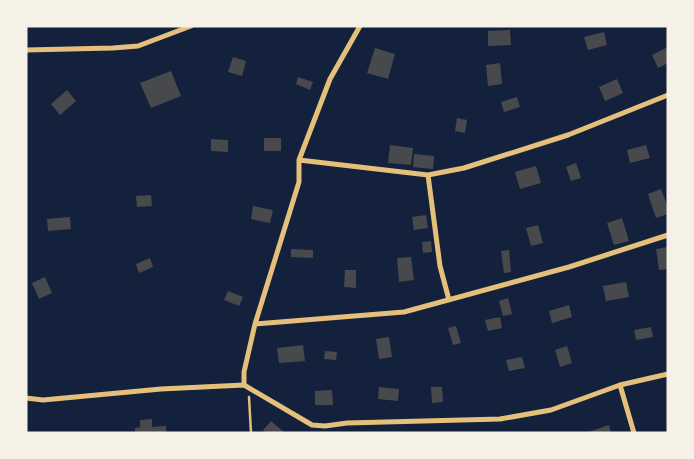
<svg xmlns="http://www.w3.org/2000/svg" width="694" height="459" font-family="'Alegreya Sans',sans-serif">
<style>
.building{fill:#48494c}
.lines{fill:none;stroke-linecap:round;stroke-linejoin:round}
.path{stroke:#e5c07b;stroke-width:2.5}
.minor{stroke:#e5c07b;stroke-width:5}
</style>
<rect width="100%" height="100%" fill="#14213d"/>
<path class="building" d="M510,30l1,15 -23,1v-15z
M604,32l3,13 -19,5 -4,-13z
M668,47v16l-10,5 -6,-13z
M375,48l20,6 -7,25 -21,-6z
M233,57l13,4 -4,15 -14,-4z
M500,63l2,21 -14,2 -2,-21z
M171,71l10,25 -30,12 -11,-25z
M298,77l15,5 -3,8 -14,-6z
M617,79l6,14 -18,8 -6,-14z
M67,90l9,11 -16,14 -9,-11z
M517,97l3,10 -16,5 -3,-10z
M457,118l10,2 -2,13 -10,-2z
M264,138h17v13h-17z
M211,139l17,1v12l-17,-1z
M390,145l23,3 -2,17 -23,-2z
M646,145l4,13 -20,5 -3,-13z
M414,154l20,2 -1,13 -20,-2z
M576,163l5,15 -10,3 -5,-14z
M536,166l5,17 -21,6 -5,-17z
M661,189l7,19v6l-12,4 -8,-24z
M151,195l1,11 -15,1 -1,-11z
M253,206l20,4 -3,13 -19,-4z
M426,215l2,13 -14,2 -2,-13z
M70,217l1,12 -23,2 -1,-12z
M622,218l7,23 -15,4 -7,-22z
M538,225l5,18 -12,3 -5,-18z
M431,241l1,11 -9,1 -1,-11z
M668,247v22l-9,1 -3,-21z
M291,249l22,1v8l-22,-1z
M509,250l2,22 -7,1 -3,-22z
M411,257l3,23 -15,2 -2,-24z
M150,258l3,9 -14,6 -3,-9z
M345,270h11v18l-12,-1z
M45,277l7,16 -13,6 -7,-16z
M626,282l3,15 -23,4 -3,-15z
M228,291l15,6 -4,9 -15,-6z
M508,298l4,16 -9,2 -4,-15z
M569,305l3,12 -20,6 -3,-12z
M500,317l2,11 -14,3 -3,-11z
M456,326l5,17 -8,2 -5,-17z
M651,327l2,10 -17,3 -2,-10z
M389,337l3,20 -13,2 -3,-20z
M303,345l2,16 -26,2 -2,-15z
M567,346l5,17 -12,4 -5,-17z
M325,351l12,1 -1,8 -12,-1z
M522,357l3,11 -16,3 -3,-11z
M379,387l20,2 -1,12 -20,-2z
M431,387h11l1,15 -11,1z
M332,390l1,15h-18v-14z
M152,419v8l14,-1v7h-31v-5l5,-1v-7z
M271,421l14,12h-19l-3,-3z
M609,425l2,8h-23v-1z"/>
<g class="lines">
<path class="path" d="M249,397l2,36"/>
<path class="minor" d="M26,50l87,-2 25,-2 53,-20
M299,160l129,15 36,-7 104,-33 100,-40
M428,175l12,91 9,34
M255,324l149,-12 165,-45 99,-32
M244,385v-13l11,-48 44,-142v-22l31,-81 30,-53
M620,385l14,48
M26,398l17,2 118,-11 83,-4 68,40 13,1 22,-3 153,-4 51,-9 69,-25 48,-11"/>
</g>
<rect width="694" height="459" fill="none" stroke="#f6f1e7" stroke-width="55"/>
</svg>
